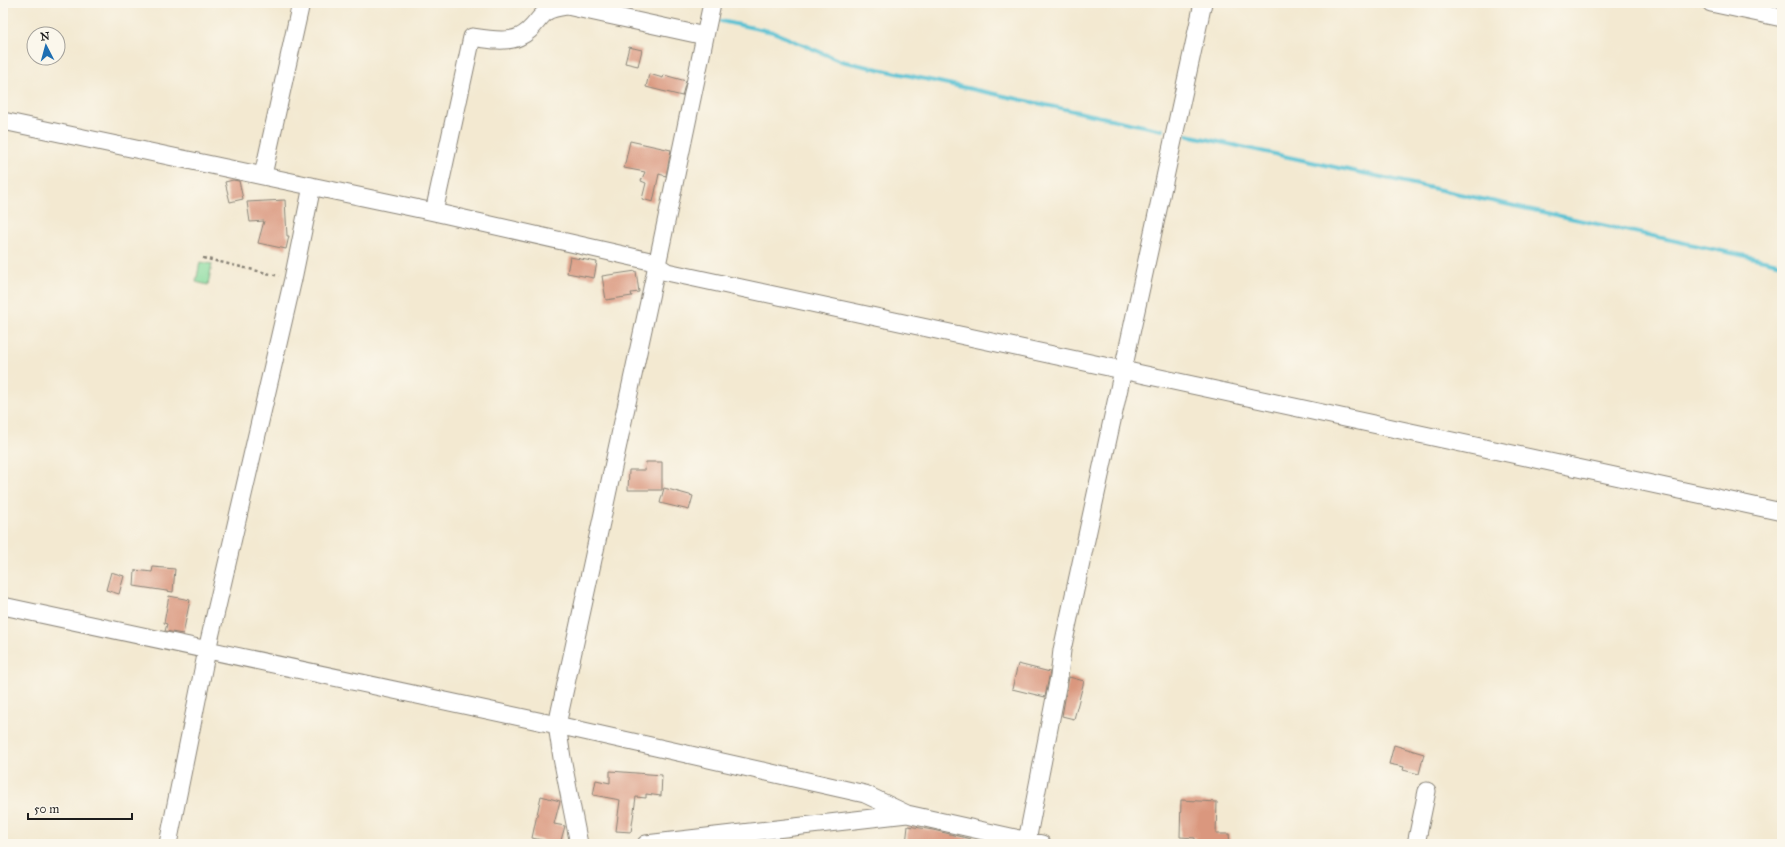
<svg xmlns="http://www.w3.org/2000/svg" width="1785" height="847" font-family="'IM FELL Great Primer',serif">
<style>
.green{fill:#86da9d;stroke:#517b5c}
.lines{fill:none;stroke-linecap:round;stroke-linejoin:round}
.stream{stroke:#58c1d3;stroke-width:4}
.building{fill:#da977e}
.minor-casing{stroke:#888276;stroke-width:19}
.path{stroke:#888276;stroke-width:2.5;stroke-dasharray:3 3;stroke-linecap:butt}
.minor{stroke:#fff;stroke-width:17}
</style>
<rect width="100%" height="100%" fill="#fbf7ec"/>
<filter id="ink" filterUnits="userSpaceOnUse"><feTurbulence type="fractalNoise" baseFrequency=".025" numOctaves="2"/><feDisplacementMap in="SourceGraphic" scale="8" xChannelSelector="R" yChannelSelector="G"/><feConvolveMatrix kernelMatrix="1 2 1 2 8 2 1 2 1" color-interpolation-filters="sRGB"/></filter>
<filter id="wash" filterUnits="userSpaceOnUse"><feTurbulence type="fractalNoise" baseFrequency=".012" numOctaves="4" result="noise"/><feDisplacementMap in="SourceGraphic" scale="16" xChannelSelector="R" yChannelSelector="G"/><feGaussianBlur stdDeviation="0.9" result="paint"/><feColorMatrix in="noise" values="0 0 0 0 0 0 0 0 0 0 0 0 0 0 0 0 0 1.4 0 .05"/><feComposite in="paint" operator="in"/></filter>
<g filter="url(#wash)">
<rect width="100%" height="100%" fill="#f3e9d1"/>
<path class="green" d="M200,262l12,2 -4,21 -12,-3z"/>
<g class="lines">
<path class="stream" d="M721,21l52,11 68,29 321,69
M1187,135l595,129"/>
</g>
<g id="blocks">
<path class="building" d="M629,47l13,3 -4,16 -13,-3z
M649,74l14,4 1,-3 22,6 -4,15 -36,-9z
M630,141l41,9 -5,26 -7,-2 -6,28 -11,-3 4,-16 -5,-2 4,-9 -21,-4z
M233,180l6,1 4,18 -13,3 -5,-20z
M285,200l2,36h2l-3,13 -28,-6 6,-22 -14,1 -3,-20z
M570,257l27,5 -3,16 -27,-5z
M636,271l3,21 -8,1 1,3 -26,4 -4,-24z
M646,462h16v28h-34l1,-20h16z
M664,488l29,8 -4,14 -29,-7z
M153,567l22,2 -2,23 -39,-6 1,-16 17,2z
M111,572l13,4 -5,18 -13,-4z
M169,596l21,4 -7,34 -18,-3 2,-7 -3,-1z
M1018,664l32,8 -5,25 -33,-8z
M1069,677l15,4 -10,38 -12,-3z
M1394,745l30,9 -5,20 -16,-4 1,-3 -15,-3z
M610,771l52,4 -1,21 -15,-2v4l-10,-1 -5,35 -15,-1 4,-31 -27,-5 3,-15 14,3z
M541,796l19,5 -6,23 11,2 -5,18 -28,-6z
M1181,800l36,2 -1,32h13l1,10h-35v-6l-15,-1z
M908,826l25,4 38,9v5h-65z"/>
</g>
</g>
<g filter="url(#ink)">
<use href="#blocks" fill-opacity="0" stroke="#888276" stroke-width="1"/>
<g class="lines">
<g class="minor-casing">
<path id="minor" d="M1711,3l71,15
M3,121l431,91 216,49 17,11 1115,240
M263,175l38,-172
M434,212l38,-175c13,2 34,6 47,0 14,-6 17,-17 27,-25 6,-4 14,-5 21,-6l138,30
M3,606l554,119 308,69 42,20 135,30
M1027,841l32,-164 3,-27 141,-647
M168,844l39,-194 86,-371 19,-93
M579,844l-17,-86 -5,-33 100,-460 55,-262
M646,844l261,-30
M1416,844l11,-53"/>
</g>
<path class="path" d="M203,258l76,18"/>
<use href="#minor" class="minor"/>
</g>
</g>
<rect width="1785" height="847" fill="none" stroke="#fbf7ec" stroke-width="16"/>
<g transform="translate(46 46) rotate(354)"><circle r="19" fill="#fbf7ec" stroke="#a29f99"/>
<path d="M0-3L7 15L0 10L-7 15Z" fill="#1f6fb2"/>
<text y="-6" font-size="11" font-weight="bold" text-anchor="middle" fill="#1c1c1c">N</text>
</g>
<path d="M28 813v6h104v-6" fill="none" stroke="#1c1c1c" stroke-width="2"/>
<text x="34" y="813" font-size="12" fill="#1c1c1c" stroke="#fbf7ec" stroke-width="3" paint-order="stroke">50 m</text>
</svg>
